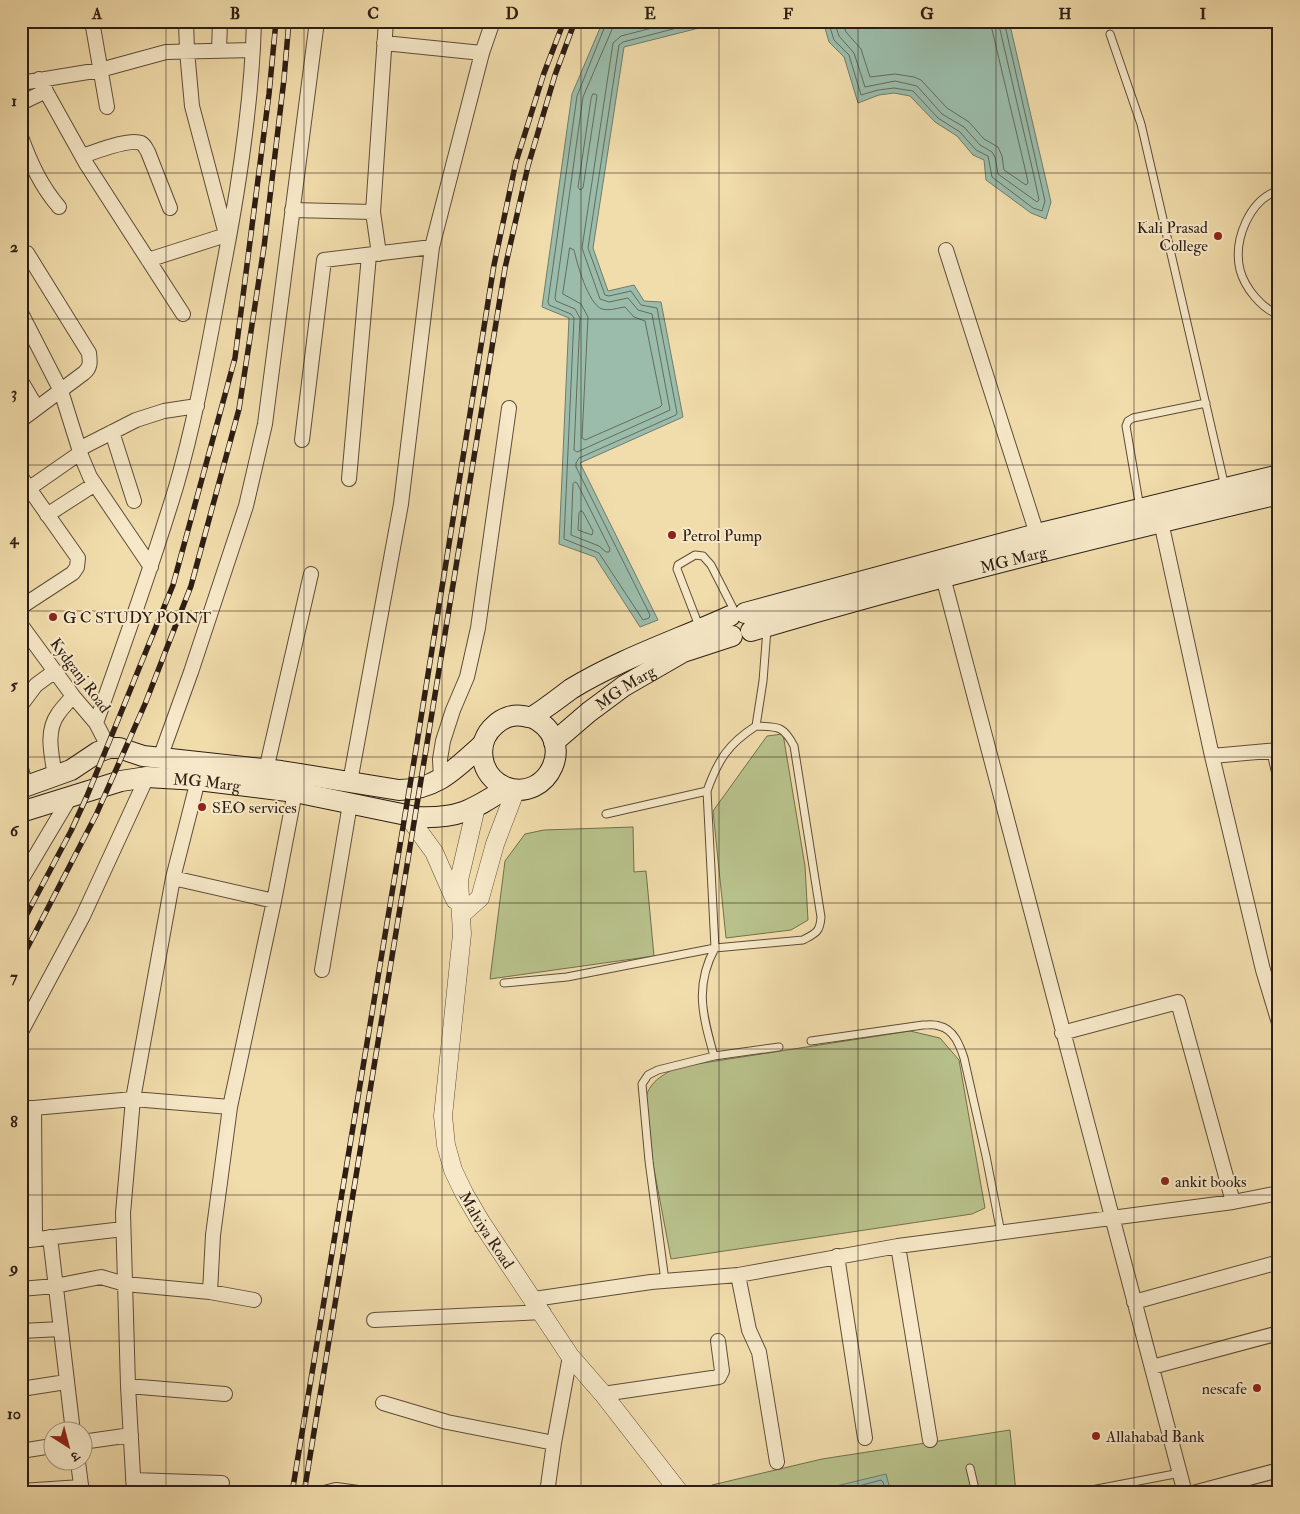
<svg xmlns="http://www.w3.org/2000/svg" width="1300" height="1514" font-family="'IM FELL Double Pica','Noto Serif Devanagari',serif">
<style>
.green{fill:#b8c18b;stroke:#726f4f}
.water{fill:#9bbcaa;stroke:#6f7c6e}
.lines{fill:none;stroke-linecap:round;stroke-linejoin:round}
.shore{stroke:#646c5e;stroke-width:1}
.service-casing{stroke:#5e4d39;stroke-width:9}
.minor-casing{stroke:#5e4d39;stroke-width:16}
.tertiary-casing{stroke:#5e4d39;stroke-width:19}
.secondary-casing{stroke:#2d1d13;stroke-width:22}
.service{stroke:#f6e8c8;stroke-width:7}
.minor{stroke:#f6e8c8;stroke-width:14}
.tertiary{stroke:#f6e8c8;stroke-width:18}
.secondary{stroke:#f6e8c8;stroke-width:20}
.rail-casing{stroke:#2d1d13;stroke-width:5.5}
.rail{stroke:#f6e8c8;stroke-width:4;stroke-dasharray:11;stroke-linecap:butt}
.grid{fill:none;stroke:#2d1d13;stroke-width:1;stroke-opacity:0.55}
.poi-dot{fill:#8f2418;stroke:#f6e8c8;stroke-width:2}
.labels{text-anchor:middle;stroke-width:4;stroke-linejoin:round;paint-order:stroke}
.poi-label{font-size:16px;fill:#2d1d13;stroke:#f6e8c8;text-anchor:start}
.street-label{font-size:16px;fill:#2d1d13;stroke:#f6e8c8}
.neatline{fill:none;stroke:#2d1d13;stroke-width:2}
.grid-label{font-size:16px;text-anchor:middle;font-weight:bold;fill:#2d1d13}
</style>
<rect width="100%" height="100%" fill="#f1dcab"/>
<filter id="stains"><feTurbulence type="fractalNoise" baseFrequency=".004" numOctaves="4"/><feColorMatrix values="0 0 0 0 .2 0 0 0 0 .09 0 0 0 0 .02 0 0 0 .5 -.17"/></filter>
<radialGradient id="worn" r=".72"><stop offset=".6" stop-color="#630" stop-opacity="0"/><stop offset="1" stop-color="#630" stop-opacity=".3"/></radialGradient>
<path class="green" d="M783,734l22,132 3,54 -17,10 -65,8 -13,-127 54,-75z
M633,827l1,45 12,-1 8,85 -164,23 15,-118 20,-27 19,-4z
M910,1031l30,7 19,22 26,148 -13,6 -301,45 -28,-148c4,-27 11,-31 34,-44z
M1010,1430l6,63h-298l-6,-8 110,-26z"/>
<path class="water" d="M603,21h112v3l-91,23 -31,201 15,43 26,-6 10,16 17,1 22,115 -103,46 78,157 -18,7 -45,-70 -36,-13 10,-226 -27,-11 30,-213z
M823,21h186l42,181 -5,17 -15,-6 -45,-33 -2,-20 -11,-5 -16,-19 -22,-14 -25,-26 -16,-3 -15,2 -21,8 -14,-46 -15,-15z
M886,1474l5,19h-58l-1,-6z"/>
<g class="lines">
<path class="shore" d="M607,21l-30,75 -29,206 1,3 22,9 3,4 -10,221 35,14 44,67 6,-2 1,-3 -74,-148v-4l3,-5 97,-43 1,-2 -20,-105 -16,-3 -10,-14 -22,5 -4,-1 -17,-47 31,-203 4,-3 81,-21
M614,21l-1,6 -30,70 -28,201 1,3 19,8 5,9 -6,132 3,2 93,-42 -18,-96 -14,-4 -10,-12 -19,4 -9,-3 -18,-51 31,-205 8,-7 58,-15
M828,21l6,19 15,15 12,40 17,-5 16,-2 19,3 25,27 22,14 16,18 12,6 4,21 41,31 9,3 3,-10 -41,-180
M834,21l5,15 15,17 11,34 30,-6 22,5 25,28 22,13 16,18 12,7 3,5 3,17 39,28 2,-2 -5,-24 -36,-155
M842,21l4,11 15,17 9,28 25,-3 19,3 7,3 26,28 22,14 15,17 14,8 4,9 2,14 22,15 2,-2 -1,-6 -37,-156
M593,94h3l1,2 -14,92 -3,2 -2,-3 13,-88z
M570,248l4,2c3,13 14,54 28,59 8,2 15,-1 23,-2l9,10 11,4 17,84 -2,2 -75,33 -3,-2 6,-121 -7,-13 -18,-10z
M575,482l2,1 33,66 -1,3h-3l-7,-6 -28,-11 2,-51z
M581,511l2,1 10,19 -1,4 -14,-5 1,-17z
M838,1493l2,-2 41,-11 2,2 3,11"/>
<g class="service-casing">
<path id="service" d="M1110,34l31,90 84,363
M1279,190c-30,10 -46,50 -39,80 5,18 21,38 39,45
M1140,508l-14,-82 2,-5 5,-3 73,-15
M699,626l-22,-57 1,-4 17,-10 8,1 8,9 24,47
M707,791l8,157 88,-8c13,-7 17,-8 18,-23l-27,-171c-11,-21 -16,-19 -38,-20
M606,814l101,-23c11,-31 21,-47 49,-65l7,-45 4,-52
M715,948c-21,38 -12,69 -1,108l65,-9
M504,983l63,-6 148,-29
M811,1041l112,-16c5,0 11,-1 16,1 15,3 21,20 25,32l22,98 15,77
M665,1281l-16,-120 -7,-77 6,-9 10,-5 56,-14
M970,1468l6,25
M1076,1493l104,-20"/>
</g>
<g class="minor-casing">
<path id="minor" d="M92,21l15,86
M186,21l1,30 5,55 35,132
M384,43l98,10
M219,51l1,-30
M39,79l48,86 96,149
M21,83l79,-13 66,-18 87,-2
M21,103l25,-12
M21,137c10,27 20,49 38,70
M82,156c13,-4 47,-18 59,-13 4,2 5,6 7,9l22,56
M292,210l81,2
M946,250l91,284
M379,254l-6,-42 13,-191
M148,260l78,-25
M21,313l40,78 21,67 8,19 61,90
M21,381l16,27
M21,420l63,-47c7,-6 6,-11 5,-20l-62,-100
M112,432l22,69
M302,440l22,-180 108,-13
M79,449l57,-29 28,-9 33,-5
M21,477l57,81 -1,9 -4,6 -52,34
M349,479l20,-224
M21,494l59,-41
M47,515l48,-31
M1161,522l51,234 51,214 16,53
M943,577l242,916
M21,625l52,71 23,27 13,25
M21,705l15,-20 19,-14
M96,723c28,-78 56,-157 80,-236 21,-72 33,-145 47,-218 16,-82 29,-165 31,-248
M1274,750l5,22
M1212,756l67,-6
M160,758l31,-86 55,-166 19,-82 52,-403
M21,769l5,18
M266,770l45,-196
M55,776c-3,-20 -10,-44 3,-62 4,-6 10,-12 15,-18
M441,779l-1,-20 3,-18 10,-31 14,-33 11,-49 31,-220
M350,782l51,-278 31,-257 50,-194 11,-32
M173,878l101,23
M21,880l50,-84
M322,970l28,-166
M21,1032l62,-116 64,-139
M1062,1033l116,-31 55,200
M21,1108h13l1,131
M34,1108l99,-9 97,8
M50,1237l23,195
M21,1241l102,-12
M898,1246l32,194
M837,1256l28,182
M738,1275l11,55 10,22 18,110
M21,1289l34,-3 46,-9 24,7 85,8 44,8
M210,1292l3,-57 17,-128 44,-206 21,-109
M534,1299l117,-17 87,-7 160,-29 335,-44 46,-9
M1134,1302l145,-40
M374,1320l169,-8
M21,1331l40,-2
M1152,1367l127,-34
M128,1386l97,8
M21,1389l45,-7
M603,1394l116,-17 3,-6 -4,-30
M383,1403l64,19 107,21
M82,1442l49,-7
M21,1451l31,-5
M78,1462l4,31
M133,1480l89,3
M21,1491l60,-4
M134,1493l-6,-107 -5,-173 10,-114 40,-221 25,-98
M324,1493l12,-3 22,3
M547,1493l7,-50 16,-87
M1193,1493l86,-23"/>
</g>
<g class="tertiary-casing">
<g id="tertiary">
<path id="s1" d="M476,807l-17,73 3,54 -19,182 3,29 7,25 11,23 17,29 89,134 33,38 77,99"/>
<path d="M407,815l27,37 21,48"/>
<path d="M462,914l18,-16 15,-54 21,-55"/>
</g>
</g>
<g class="secondary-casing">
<g id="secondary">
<path d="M745,613l292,-79 242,-59"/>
<path id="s2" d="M751,631c174,-52 351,-95 528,-137"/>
<path d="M531,717c49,22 17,87 -26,70 -25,-11 -31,-44 -10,-62 7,-7 18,-11 28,-9 2,0 5,2 7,1 6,-1 34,-23 41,-28 49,-30 106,-49 159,-73"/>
<path id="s3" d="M554,742l35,-30 35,-26 59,-34 49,-16"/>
<path d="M21,788l50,-18 27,-18 11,-4h10l24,8 138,15 118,19c38,0 57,-22 83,-45"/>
<path id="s4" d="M21,812l100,-31 26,-4 51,3 97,12 121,25c43,2 56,-7 91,-29"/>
</g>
</g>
<use href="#service" class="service"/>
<use href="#minor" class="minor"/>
<use href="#tertiary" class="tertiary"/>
<use href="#secondary" class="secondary"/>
<g class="rail-casing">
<path id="rail" d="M21,925l50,-94 16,-35 86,-211 62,-227 34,-264 7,-73
M21,960l75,-145 49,-111 46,-118 48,-177 25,-162 20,-168 5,-58
M292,1493l123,-738 79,-490 22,-103 28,-89 20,-52
M304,1493l201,-1225 23,-102 27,-91 20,-54"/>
</g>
<use href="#rail" class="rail"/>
</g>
<path class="grid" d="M166,21v1472M304,21v1472M442,21v1472M581,21v1472M719,21v1472M858,21v1472M996,21v1472M1134,21v1472M21,173h1258M21,319h1258M21,465h1258M21,611h1258M21,757h1258M21,903h1258M21,1049h1258M21,1195h1258M21,1341h1258"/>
<g class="poi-dot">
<circle cx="1218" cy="236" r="5"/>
<circle cx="672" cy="535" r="5"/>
<circle cx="53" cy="617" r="5"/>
<circle cx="202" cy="807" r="5"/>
<circle cx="1165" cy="1181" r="5"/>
<circle cx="1257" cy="1388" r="5"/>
<circle cx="1096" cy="1436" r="5"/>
</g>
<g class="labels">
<g class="poi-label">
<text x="1208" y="233" text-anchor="end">Kali Prasad<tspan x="1208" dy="18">College</tspan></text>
<text x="682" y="541">Petrol Pump</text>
<text x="63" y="623">G C STUDY POINT</text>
<text x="212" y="813">SEO services</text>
<text x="1175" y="1187">ankit books</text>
<text x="1247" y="1394" text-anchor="end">nescafe</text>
<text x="1106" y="1442">Allahabad Bank</text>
</g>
<g class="street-label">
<text dy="6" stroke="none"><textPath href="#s2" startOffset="272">MG Marg</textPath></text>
<text transform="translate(81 675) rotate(53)" y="6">Kydganj Road</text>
<text dy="6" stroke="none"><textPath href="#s3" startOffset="90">MG Marg</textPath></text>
<text dy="6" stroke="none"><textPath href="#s4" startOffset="191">MG Marg</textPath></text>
<text dy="6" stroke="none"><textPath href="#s1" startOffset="436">Malviya Road</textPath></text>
</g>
</g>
<rect width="1300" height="1514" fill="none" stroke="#f1dcab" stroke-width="55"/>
<g transform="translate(68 1446) rotate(144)"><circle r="24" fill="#f6e8c8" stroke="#a69780"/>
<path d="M0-4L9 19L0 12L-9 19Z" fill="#8f2418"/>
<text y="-8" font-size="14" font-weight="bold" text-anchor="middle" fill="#2d1d13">उ</text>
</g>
<rect x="28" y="28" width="1244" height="1458" class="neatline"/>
<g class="grid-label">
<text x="97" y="19">A</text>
<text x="235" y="19">B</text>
<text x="373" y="19">C</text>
<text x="512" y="19">D</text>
<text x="650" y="19">E</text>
<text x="788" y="19">F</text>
<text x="927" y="19">G</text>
<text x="1065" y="19">H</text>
<text x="1203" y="19">I</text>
<text x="14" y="106">1</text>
<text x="14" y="252">2</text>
<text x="14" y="398">3</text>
<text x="14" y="544">4</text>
<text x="14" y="690">5</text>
<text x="14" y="836">6</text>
<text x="14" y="982">7</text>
<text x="14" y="1127">8</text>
<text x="14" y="1273">9</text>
<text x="14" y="1419">10</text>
</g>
<rect width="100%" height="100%" filter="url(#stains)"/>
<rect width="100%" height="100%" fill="url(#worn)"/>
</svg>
